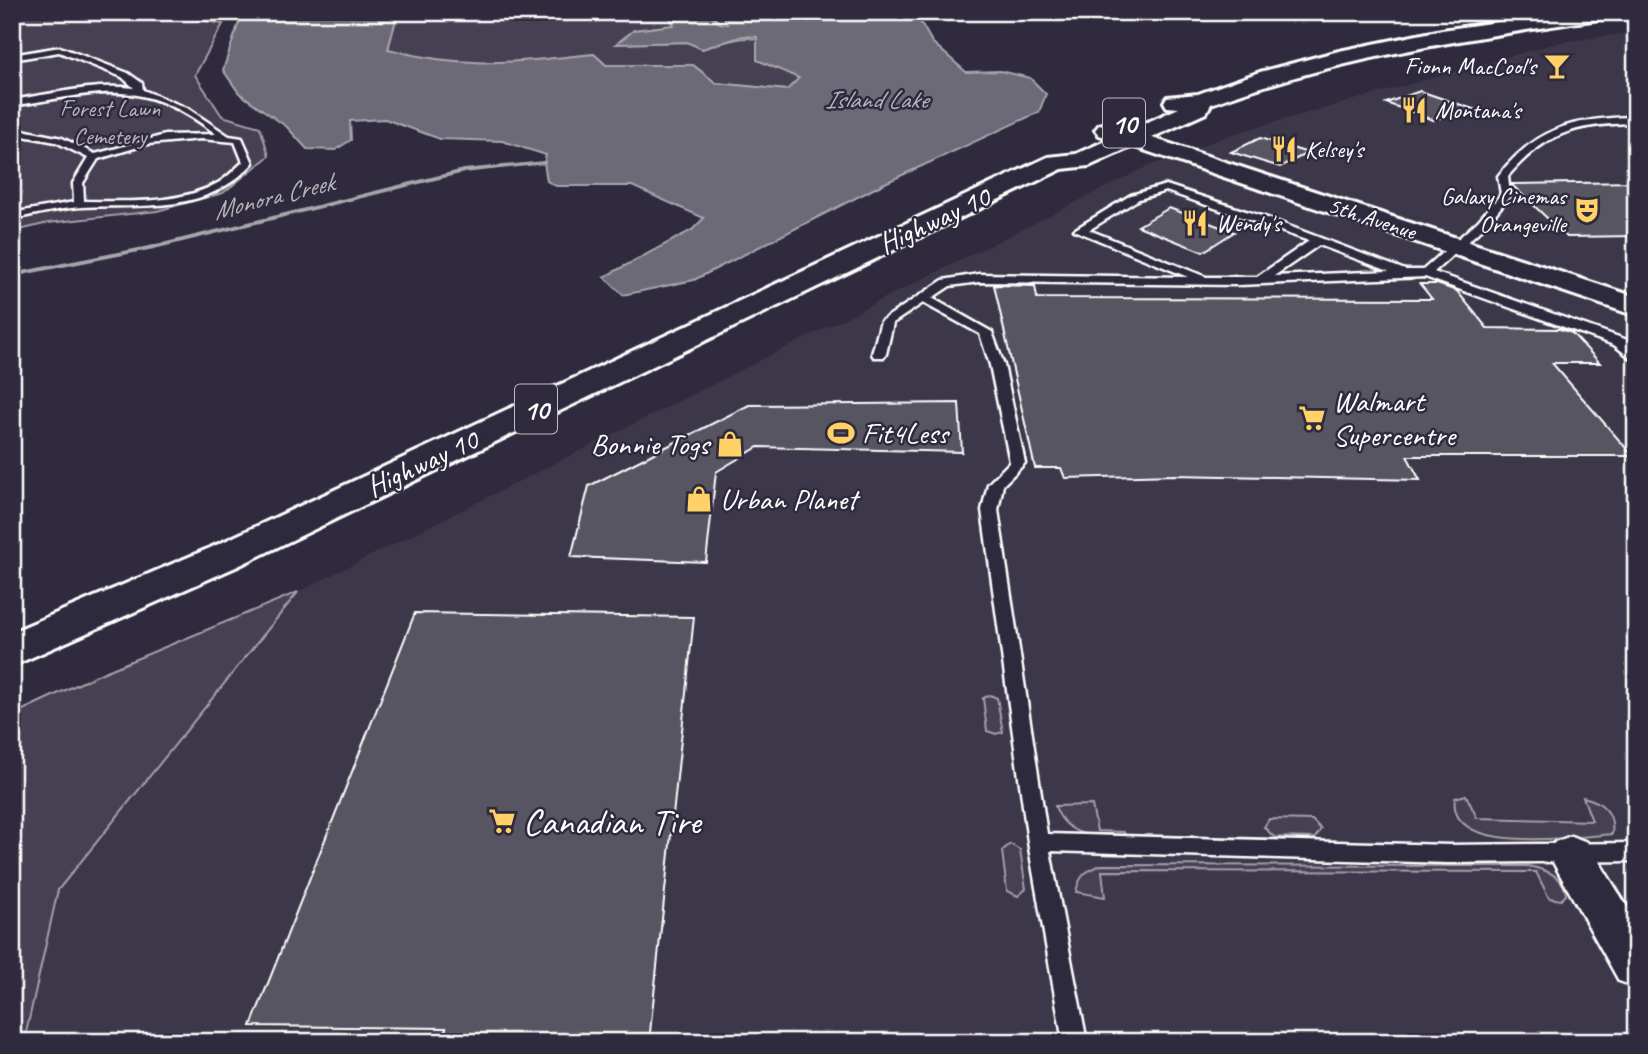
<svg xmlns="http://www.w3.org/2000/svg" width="1648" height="1054" font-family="Caveat,sans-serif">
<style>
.built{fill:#3c3749}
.green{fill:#464152;stroke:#a2a0a8;stroke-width:2}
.water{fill:#6d6a77;stroke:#a7a6ad;stroke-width:2}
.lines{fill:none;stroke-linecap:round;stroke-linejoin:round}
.stream{fill:#a7a6ad;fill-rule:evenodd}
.building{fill:#595564;stroke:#fff;stroke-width:2}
.service-casing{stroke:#fff;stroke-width:5}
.minor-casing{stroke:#fff;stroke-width:5}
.tertiary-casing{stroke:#fff;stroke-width:6}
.trunk-casing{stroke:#fff;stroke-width:6}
.service{fill:#2f2a3d;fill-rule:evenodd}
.minor{fill:#2f2a3d;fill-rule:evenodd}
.tertiary{fill:#2f2a3d;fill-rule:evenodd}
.trunk{fill:#2f2a3d;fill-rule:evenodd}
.labels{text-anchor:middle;stroke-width:5;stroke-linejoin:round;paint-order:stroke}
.far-poi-label{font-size:24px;fill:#fff;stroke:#2f2a3d;text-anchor:start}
.far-park-label{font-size:24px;fill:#b5b3ba;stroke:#2f2a3d}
.far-street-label{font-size:24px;fill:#fff;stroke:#2f2a3d}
.far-water-label{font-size:26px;font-style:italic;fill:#b6b4bb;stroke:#2f2a3d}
.shield{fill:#2f2a3d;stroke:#c1bfc5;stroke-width:2}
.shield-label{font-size:28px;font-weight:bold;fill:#fff}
.street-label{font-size:30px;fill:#fff;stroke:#2f2a3d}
.poi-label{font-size:30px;fill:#fff;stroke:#2f2a3d;text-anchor:start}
.near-poi-label{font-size:37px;fill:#fff;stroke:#2f2a3d;text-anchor:start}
</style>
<rect width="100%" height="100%" fill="#2f2a3d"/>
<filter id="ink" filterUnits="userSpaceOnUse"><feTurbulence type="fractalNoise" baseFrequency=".0143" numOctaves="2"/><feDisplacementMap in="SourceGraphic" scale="14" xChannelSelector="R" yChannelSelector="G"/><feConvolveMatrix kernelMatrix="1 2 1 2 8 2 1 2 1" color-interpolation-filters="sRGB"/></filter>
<g filter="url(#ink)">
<path class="built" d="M1636,32v1010h-1612l34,-152 240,-298 848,-425 87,-33 328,-92z"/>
<path class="green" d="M12,12h216l-39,6 34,6 -28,51 27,41 38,11 9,29 -46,37 -66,18 -109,12 -36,9z
M398,12h269l7,13 -39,5 -18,14 71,-2 14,7c62,-20 53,-14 98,29l-13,12 -71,-7 -23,-18h-87l-12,-11 -100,11 -55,-3 -51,-13z
M298,592l-240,298 -34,152h-12v-327l90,-42z
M990,695l7,3 6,34 -7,2 -9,-3 -4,-33z
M1466,795l11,23 115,3 -9,-24c19,4 32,16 29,37 -36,3 -166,22 -157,-36z
M1092,805l5,26 27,1 1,5c-28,1 -59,1 -70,-31z
M1269,819l43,1 9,9 -6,9 -41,-1 -10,-10z
M1010,844l10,6 6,39 -8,7 -11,-5 -5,-40z
M1101,865l427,1c16,3 37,10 38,29l-5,5 -12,-2 -13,-26 -434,-1 3,26 -29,-5c3,-16 10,-22 25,-27z"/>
<path class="water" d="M256,12h142l-10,37c78,21 128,13 206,5l12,11h87l23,18 71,7 12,-12 -42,-18v-23l-14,-1 -41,13 -15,-7 -71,2 18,-14 40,-5 -7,-13h41l12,11 7,1 -5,-12h193l17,30 34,30 35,-1 29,7 16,16 -7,18 -154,71 -191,97 -71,15 -19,-18 88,-47 12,-12 -72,-32h-76l-9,-5 -3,-18 2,-8 -44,-14 -62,-2 -55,-20 -35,2 1,19 -16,10 -28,-1 -20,-22 -48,-34 -16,-23 17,-51z"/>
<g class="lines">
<path class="stream" d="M544,161l2,1v2l-82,9 -310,76 -142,28v-4l142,-28 310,-76z"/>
</g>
<path class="building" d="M1420,91l53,18 -40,11 -47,-17z
M1260,138l48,15 -28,14 -49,-15z
M1636,182v54l-69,1 -56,-53z
M1169,208l65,24 -31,20 -65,-26z
M1420,284h17l20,7 30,37 73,1 12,4 28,30h-48l81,93h-226l13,24 -245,-5 -110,3 -4,-10h-26l-41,-183 41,1 2,12 395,1z
M959,403l3,49 -204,-5 -42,25 -10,90 -135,-5 18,-71 160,-81z
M415,613l279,4 -45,425h-207l4,-14 -195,-2z"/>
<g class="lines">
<g class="service-casing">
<path id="service" d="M60,47l68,26 14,10 1,7 44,18 42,28 13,2 11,25c-47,52 -109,41 -171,44 -23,1 -47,8 -70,12v-6l62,-11 -1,-19 15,-25 -32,-16 -44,-8v-6l50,10 33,16 70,-19 51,-1c-77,-59 -116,-41 -204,-28v-6c41,-6 81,-17 122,-12l-12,-11 -63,-25 -47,8v-5zM201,139l34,3 8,20c-8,7 -16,16 -25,21 -40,22 -90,18 -134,18l-1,-18 15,-24 50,-15z
M1636,117v6c-58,1 -89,8 -128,53l2,20 -24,29 -52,47 202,71v19l-22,-17 -189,-68 -187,8 -259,-3 -29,4 -18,12 60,34 12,33 21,98 -22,22 -5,25 49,324 402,11 187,-2v18l-187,2 -399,-12 37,191h-24l-35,-200 -46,-332 6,-26 22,-22 -20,-97 -10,-31 -57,-31 -30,20 -7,31 -2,3h-10l-2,-3 9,-33 62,-41 36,-6 209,3 -114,-47 57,-35 35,-10 107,35 132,50h18l55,-49 23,-27 -3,-18c39,-49 77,-58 138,-59zM1166,191l143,50 -52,36h-51l-117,-47 50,-31zM1319,245l70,26 -115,5z"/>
</g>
<g class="minor-casing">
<path id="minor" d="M1571,836l16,6 49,79v66l-17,-6 -70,-126 6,-13z"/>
</g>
<g class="tertiary-casing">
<path id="tertiary" d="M1107,123l529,174v19l-537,-181 -4,-5 4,-5z"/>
</g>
<g class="trunk-casing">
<path id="trunk" d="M1566,12h49l-9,6c-135,20 -267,39 -395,86l-5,9 -117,53 -27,3 -824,397 -226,100v-34l198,-84 838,-391 28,-3 103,-46 -12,-1 -3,-5 3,-5 31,-3 62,-22 79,-21 103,-21z"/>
</g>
<use href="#service" class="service"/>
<use href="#minor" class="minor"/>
<use href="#tertiary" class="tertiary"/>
<use href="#trunk" class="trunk"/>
</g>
</g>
<defs>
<g id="bar-bare" transform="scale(2.1)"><path d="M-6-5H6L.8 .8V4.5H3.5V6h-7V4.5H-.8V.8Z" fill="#ffd166" stroke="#2f2a3d" stroke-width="2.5" paint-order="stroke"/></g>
<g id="restaurant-bare" transform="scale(2.1)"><path d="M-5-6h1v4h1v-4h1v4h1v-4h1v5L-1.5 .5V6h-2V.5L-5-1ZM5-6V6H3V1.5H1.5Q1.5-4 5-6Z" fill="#ffd166" stroke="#2f2a3d" stroke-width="2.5" paint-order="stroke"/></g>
<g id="theatre-bare" transform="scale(2.1)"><path d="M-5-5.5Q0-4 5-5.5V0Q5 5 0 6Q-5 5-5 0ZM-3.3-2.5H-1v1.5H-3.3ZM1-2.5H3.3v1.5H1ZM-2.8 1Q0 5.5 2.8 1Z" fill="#ffd166" stroke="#2f2a3d" stroke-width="2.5" paint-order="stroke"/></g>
<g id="supermarket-bare" transform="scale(2.1)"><path d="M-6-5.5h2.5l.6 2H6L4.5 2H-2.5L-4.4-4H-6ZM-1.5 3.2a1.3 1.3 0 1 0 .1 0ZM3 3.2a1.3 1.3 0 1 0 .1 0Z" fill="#ffd166" stroke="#2f2a3d" stroke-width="2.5" paint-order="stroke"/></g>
<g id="stadium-bare" transform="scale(2.1)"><path d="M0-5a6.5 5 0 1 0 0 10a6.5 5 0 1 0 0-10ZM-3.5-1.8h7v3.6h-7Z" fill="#ffd166" stroke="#2f2a3d" stroke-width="2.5" paint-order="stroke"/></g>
<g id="shop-bare" transform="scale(2.1)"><path d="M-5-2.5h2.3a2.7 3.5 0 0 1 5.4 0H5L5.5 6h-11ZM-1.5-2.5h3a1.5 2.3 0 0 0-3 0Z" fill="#ffd166" stroke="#2f2a3d" stroke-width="2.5" paint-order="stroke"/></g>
</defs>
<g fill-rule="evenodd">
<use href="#bar-bare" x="1557" y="66"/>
<use href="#restaurant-bare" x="1414" y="110"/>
<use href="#restaurant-bare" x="1284" y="149"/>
<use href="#theatre-bare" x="1587" y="210"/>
<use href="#restaurant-bare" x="1195" y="223"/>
<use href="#supermarket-bare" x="1312" y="418"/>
<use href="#stadium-bare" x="841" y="433"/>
<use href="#shop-bare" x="730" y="444"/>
<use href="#shop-bare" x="699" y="499"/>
<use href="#supermarket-bare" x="502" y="821"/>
</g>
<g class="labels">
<g class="far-poi-label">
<text x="1536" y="74" text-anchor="end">Fionn MacCool's</text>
<text x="1435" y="118">Montana's</text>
<text x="1305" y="157">Kelsey's</text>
<text x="1566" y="204" text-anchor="end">Galaxy Cinemas<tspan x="1566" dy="28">Orangeville</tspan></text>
<text x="1216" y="231">Wendy's</text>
</g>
<g class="far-park-label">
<text x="110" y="116">Forest Lawn<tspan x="110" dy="28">Cemetery</tspan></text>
</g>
<g class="far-street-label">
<text transform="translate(1372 218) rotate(18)" y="8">5th Avenue</text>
</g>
<g class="far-water-label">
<text x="876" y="108">Island Lake</text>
<text transform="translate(273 196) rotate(-14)" y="9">Monora Creek</text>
</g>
<g class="shield">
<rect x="1103" y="98.5" width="42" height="49" rx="5"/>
<rect x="515" y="384.5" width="42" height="49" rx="5"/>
</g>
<g class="shield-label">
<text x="1124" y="133">10</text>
<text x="536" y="419">10</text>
</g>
<g class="street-label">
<text transform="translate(934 220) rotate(-25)" y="10">Highway 10</text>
<text transform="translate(422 463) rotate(-25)" y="10">Highway 10</text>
</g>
<g class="poi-label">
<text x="1333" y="411">Walmart<tspan x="1333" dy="34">Supercentre</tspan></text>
<text x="862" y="443">Fit4Less</text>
<text x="709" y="454" text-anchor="end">Bonnie Togs</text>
<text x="720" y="509">Urban Planet</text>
</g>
<g class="near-poi-label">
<text x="523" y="834">Canadian Tire</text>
</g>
</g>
<rect width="1648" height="1054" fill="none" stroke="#2f2a3d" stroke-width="42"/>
<rect x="21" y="21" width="1606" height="1012" fill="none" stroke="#fff" stroke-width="2.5" filter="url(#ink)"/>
</svg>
